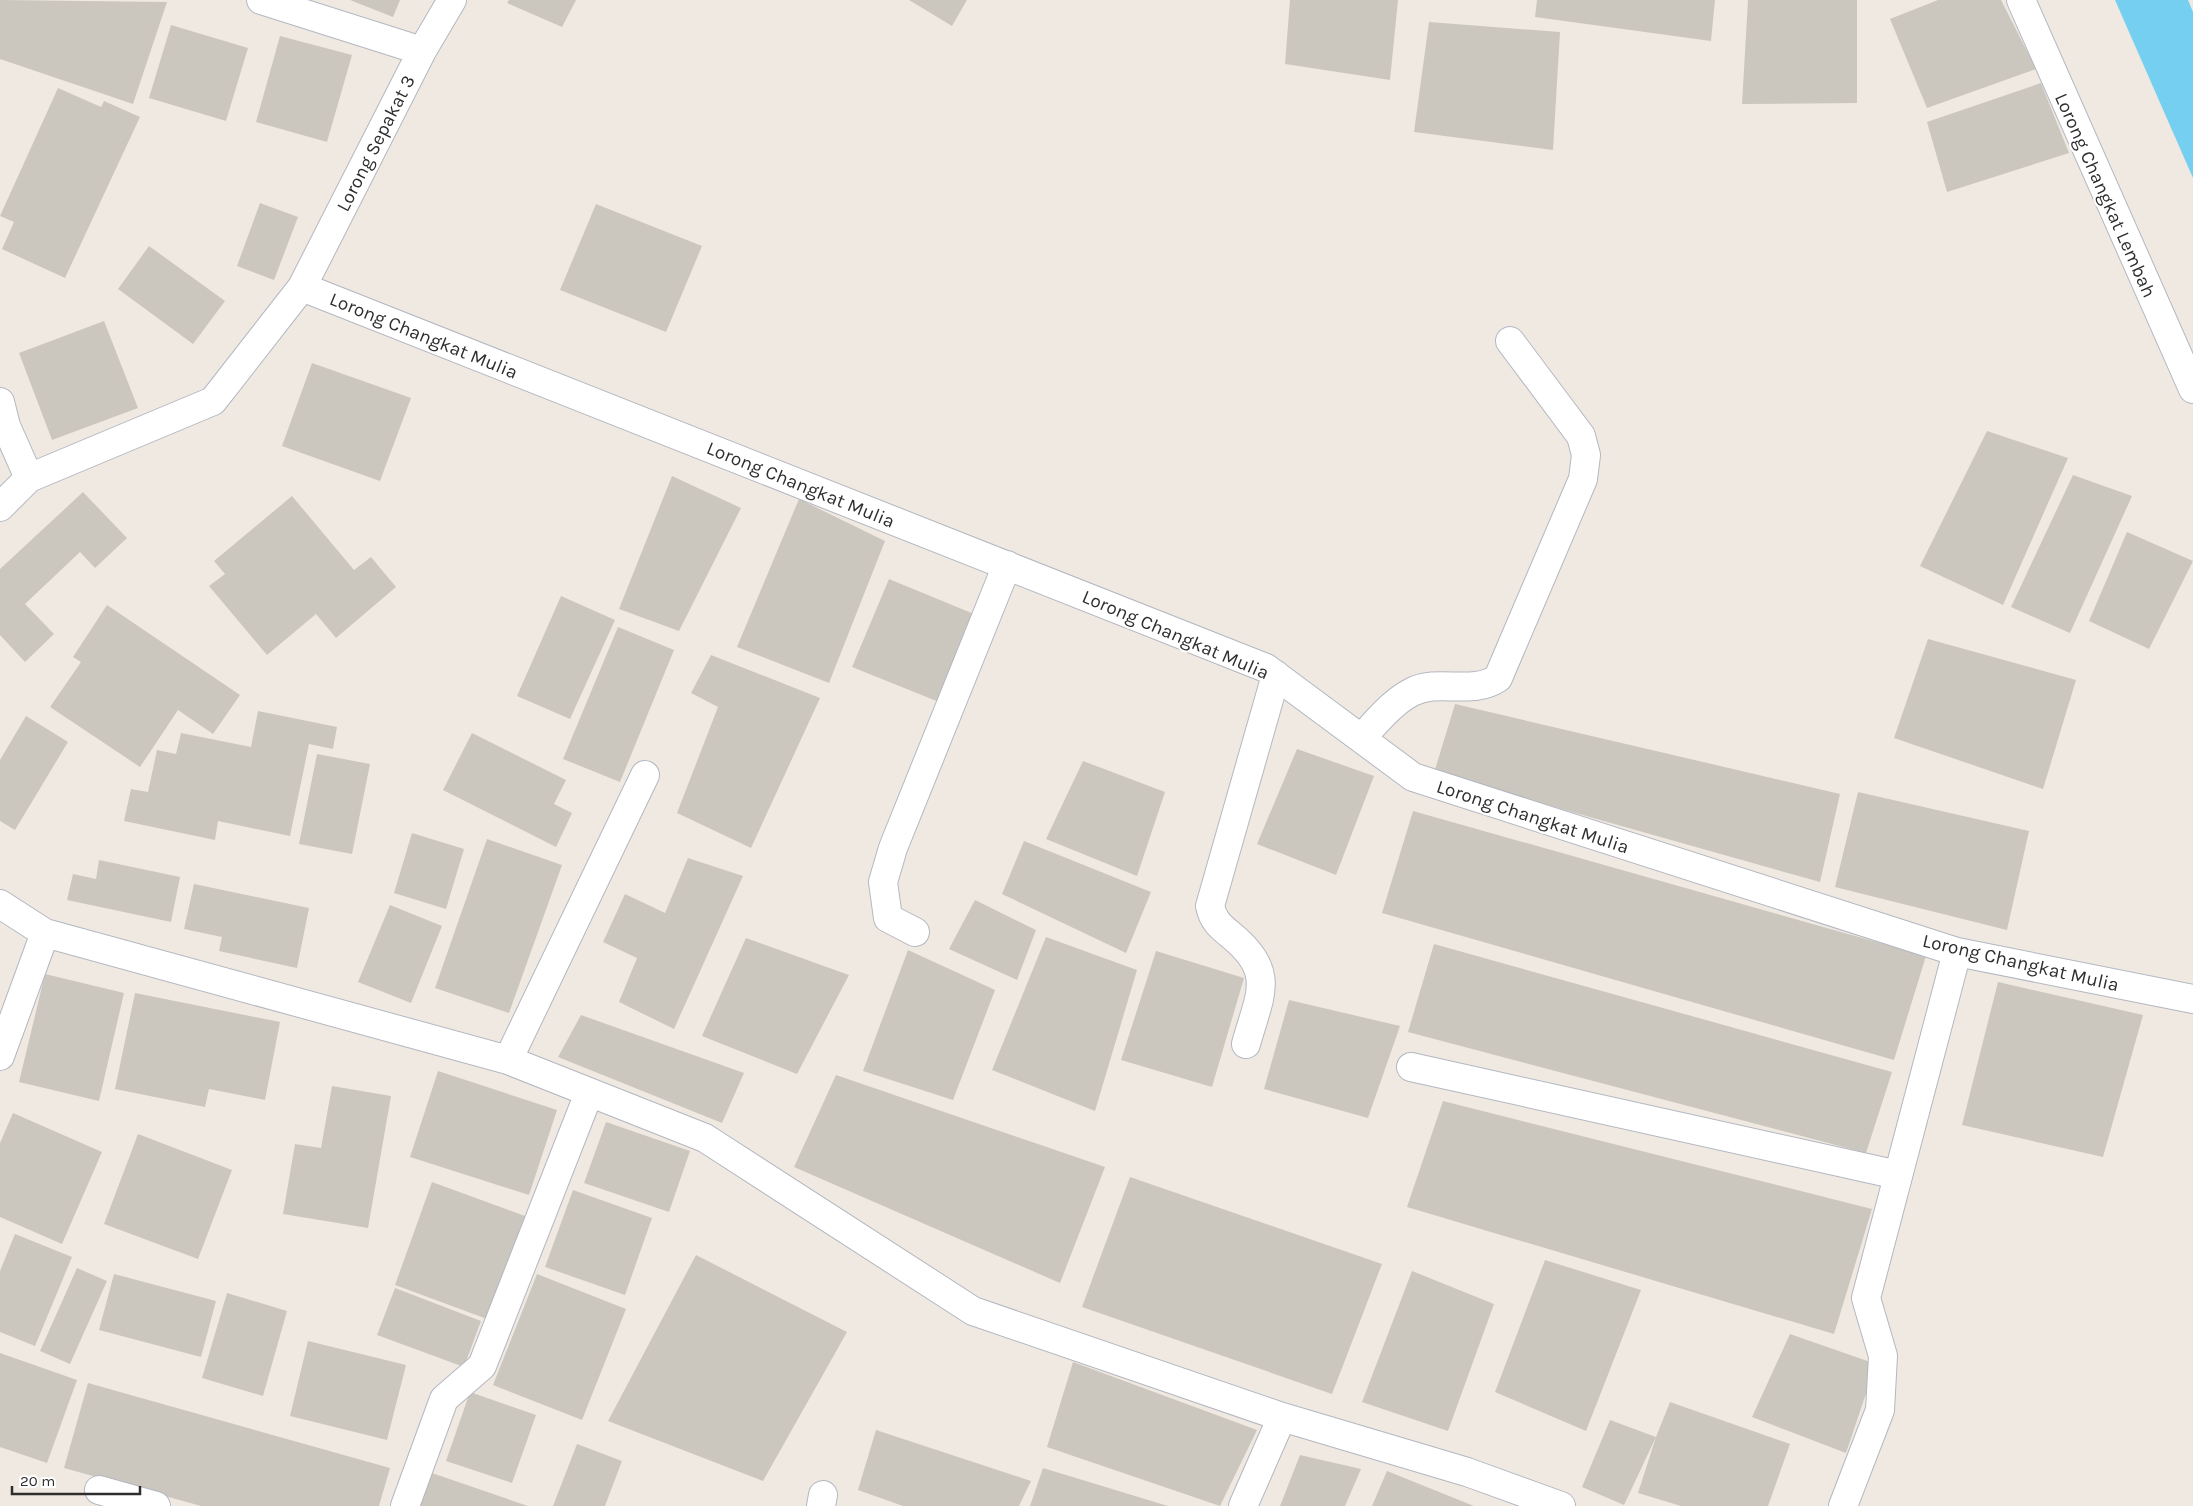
<svg xmlns="http://www.w3.org/2000/svg" width="2193" height="1506" font-family="Karla,sans-serif">
<style>
.water{fill:#75cff0}
.building{fill:#cbc7bf}
.lines{fill:none;stroke-linecap:round;stroke-linejoin:round}
.minor-casing{stroke:#b4b7c1;stroke-width:30}
.minor{stroke:#fff;stroke-width:28}
.labels{text-anchor:middle;stroke-width:4.5;stroke-linejoin:round;paint-order:stroke}
.street-label{font-size:19px;fill:#2e2e2e;stroke:#fff}
</style>
<rect width="100%" height="100%" fill="#efe9e1"/>
<path class="water" d="M2115,0h73l5,12v166z"/>
<path class="building" d="M0,0l167,2 -34,102 -133,-45z
M350,0h50l-7,17z
M509,0h67l-14,27 -55,-24z
M909,0h58l-15,26z
M1290,0h108l-8,80 -105,-16z
M1537,0h178l-4,41 -176,-24z
M1748,0h109v103l-115,1z
M1938,0h63l35,69 -109,39 -37,-89z
M1429,22l131,10 -7,118 -139,-18z
M171,25l77,23 -22,73 -77,-23z
M280,36l72,19 -25,87 -71,-20z
M2041,83l28,70 -122,39 -20,-70z
M58,88l43,19 3,-6 36,16 -75,161 -63,-29 12,-27 -14,-6z
M260,203l38,14 -24,63 -37,-14z
M596,204l106,42 -36,86 -106,-42z
M149,246l76,55 -32,43 -75,-55z
M104,321l34,87 -86,32 -33,-87z
M312,363l99,35 -31,83 -98,-35z
M1987,431l81,27 -65,147 -83,-39z
M2073,475l59,21 -62,137 -59,-26z
M672,476l69,32 -62,123 -60,-22z
M83,492l44,46 -32,30 -15,-16 -55,52 29,30 -29,28 -25,-27v-66z
M292,496l62,74 17,-13 25,30 -60,51 -20,-24 -49,41 -58,-69 16,-12 -11,-13z
M799,499l86,42 -56,142 -92,-36z
M2127,532l66,29 -44,88 -60,-28z
M889,579l85,35 -35,88 -87,-35z
M561,596l54,24 -45,99 -53,-23z
M107,605l133,90 -27,39 -35,-24 -38,57 -90,-60 31,-45 -8,-5z
M618,627l56,23 -54,132 -57,-23z
M1928,639l148,41 -33,109 -149,-51z
M711,655l109,43 -69,150 -74,-35 41,-106 -27,-14z
M1455,704l385,90 -20,88 -386,-109z
M258,711l79,16 -4,22 -24,-5 -19,92 -72,-15 -3,19 -91,-19 7,-32 17,3 9,-42 19,4 5,-21 70,14z
M26,716l42,26 -53,88 -15,-9v-61z
M472,733l94,47 -12,24 18,9 -16,34 -113,-57z
M1297,749l77,27 -38,99 -79,-31z
M317,754l53,10 -18,90 -53,-10z
M1083,761l82,31 -28,84 -91,-37z
M1858,792l171,39 -22,99 -172,-43z
M1413,811l513,145 -32,104 -512,-147z
M412,833l52,16 -18,60 -52,-16z
M487,839l75,26 -53,148 -74,-25z
M1024,841l127,51 -25,61 -124,-59z
M688,858l55,18 -69,153 -55,-27 18,-44 -34,-16 22,-48 40,19z
M99,860l81,17 -9,45 -104,-22 6,-26 23,5z
M194,884l115,24 -12,60 -78,-17 3,-14 -38,-8z
M975,900l61,30 -19,50 -68,-31z
M390,905l52,21 -31,77 -53,-21z
M1046,937l91,33 -42,141 -103,-41z
M746,938l103,37 -52,99 -95,-38z
M1434,944l458,128 -26,81 -458,-121z
M908,950l87,40 -42,110 -90,-29z
M1156,951l88,27 -32,109 -91,-27z
M45,974l79,19 -25,108 -80,-19z
M1998,982l145,33 -40,142 -141,-32z
M135,993l145,29 -15,78 -56,-11 -4,18 -90,-18z
M1289,1000l111,26 -32,92 -104,-29z
M581,1015l163,58 -22,50 -164,-66z
M438,1071l119,39 -28,85 -119,-38z
M836,1075l269,92 -45,116 -266,-116z
M332,1086l59,10 -23,132 -85,-14 12,-70 26,4z
M1443,1101l429,108 -38,125 -427,-127z
M13,1113l89,39 -40,92 -62,-27v-74z
M606,1122l84,29 -21,61 -85,-29z
M138,1134l94,36 -34,89 -94,-35z
M1130,1177l252,87 -50,130 -250,-87z
M432,1182l93,34 -38,103 -92,-34z
M573,1190l79,28 -27,77 -80,-28z
M15,1234l57,23 -37,89 -35,-14v-61z
M696,1255l151,77 -84,149 -155,-60z
M1545,1260l96,30 -55,141 -91,-39z
M77,1268l30,13 -37,83 -30,-13z
M1412,1271l82,33 -46,127 -86,-29z
M114,1274l102,27 -15,56 -102,-27z
M537,1274l89,35 -44,111 -89,-35z
M395,1288l86,33 -17,46 -87,-32z
M227,1293l60,18 -24,85 -61,-18z
M1790,1334l86,30 -30,89 -94,-36z
M308,1341l98,24 -19,75 -97,-24z
M0,1353l77,27 -30,83 -47,-16z
M1073,1362l184,68 -37,76 -173,-59z
M88,1383l302,85 -11,38h-178l-137,-38z
M470,1392l66,23 -24,68 -66,-22z
M1670,1402l120,42 -22,62h-87l-43,-13 18,-56z
M1610,1420l46,17 -32,68 -42,-18z
M876,1430l155,51 -12,25h-116l-45,-16z
M577,1444l45,17 -17,45h-52z
M1300,1455l61,14 -16,37h-65z
M1043,1468l125,38h-138z
M1387,1471l87,35h-102z
M429,1472l99,34h-111z"/>
<g class="lines">
<g class="minor-casing">
<path id="minor" d="M261,0l161,51
M2021,0l172,389
M302,287l964,381 147,109 544,175 236,47
M0,402l6,24 23,52
M0,507l29,-29 184,-77 89,-114 120,-236 30,-51
M1361,738c15,-15 31,-36 51,-46 27,-14 60,4 86,-14l85,-199 3,-24 -5,-19 -71,-95
M0,904l45,29 463,127 197,78 268,173 309,106 185,55 94,34
M915,932l-27,-14 -5,-36 10,-34 114,-283
M1246,1044c13,-48 31,-71 -14,-108 -11,-9 -19,-15 -22,-30l66,-231
M0,1056l45,-123
M508,1060l137,-285
M1411,1067l487,108
M99,1490l57,16
M405,1506l39,-107 38,-33 107,-273
M821,1506l2,-11
M1243,1506l39,-89
M1843,1506l37,-96 3,-54 -17,-58 91,-346"/>
</g>
<use href="#minor" class="minor"/>
</g>
<g class="labels">
<g class="street-label">
<text transform="translate(375 143) rotate(-63)" y="7">Lorong Sepakat 3</text>
<text transform="translate(2106 195) rotate(66)" y="7">Lorong Changkat Lembah</text>
<text transform="translate(424 335) rotate(22)" y="7">Lorong Changkat Mulia</text>
<text transform="translate(801 484) rotate(22)" y="7">Lorong Changkat Mulia</text>
<text transform="translate(1176 634) rotate(23)" y="7">Lorong Changkat Mulia</text>
<text transform="translate(1533 816) rotate(18)" y="7">Lorong Changkat Mulia</text>
<text transform="translate(2021 962) rotate(13)" y="7">Lorong Changkat Mulia</text>
</g>
</g>
<path d="M12 1486v8h128v-8" fill="none" stroke="#2e2e2e" stroke-width="2.5"/>
<text x="20" y="1486" font-size="15" fill="#2e2e2e" stroke="#ffffff" stroke-width="4" paint-order="stroke">20 m</text>
</svg>
